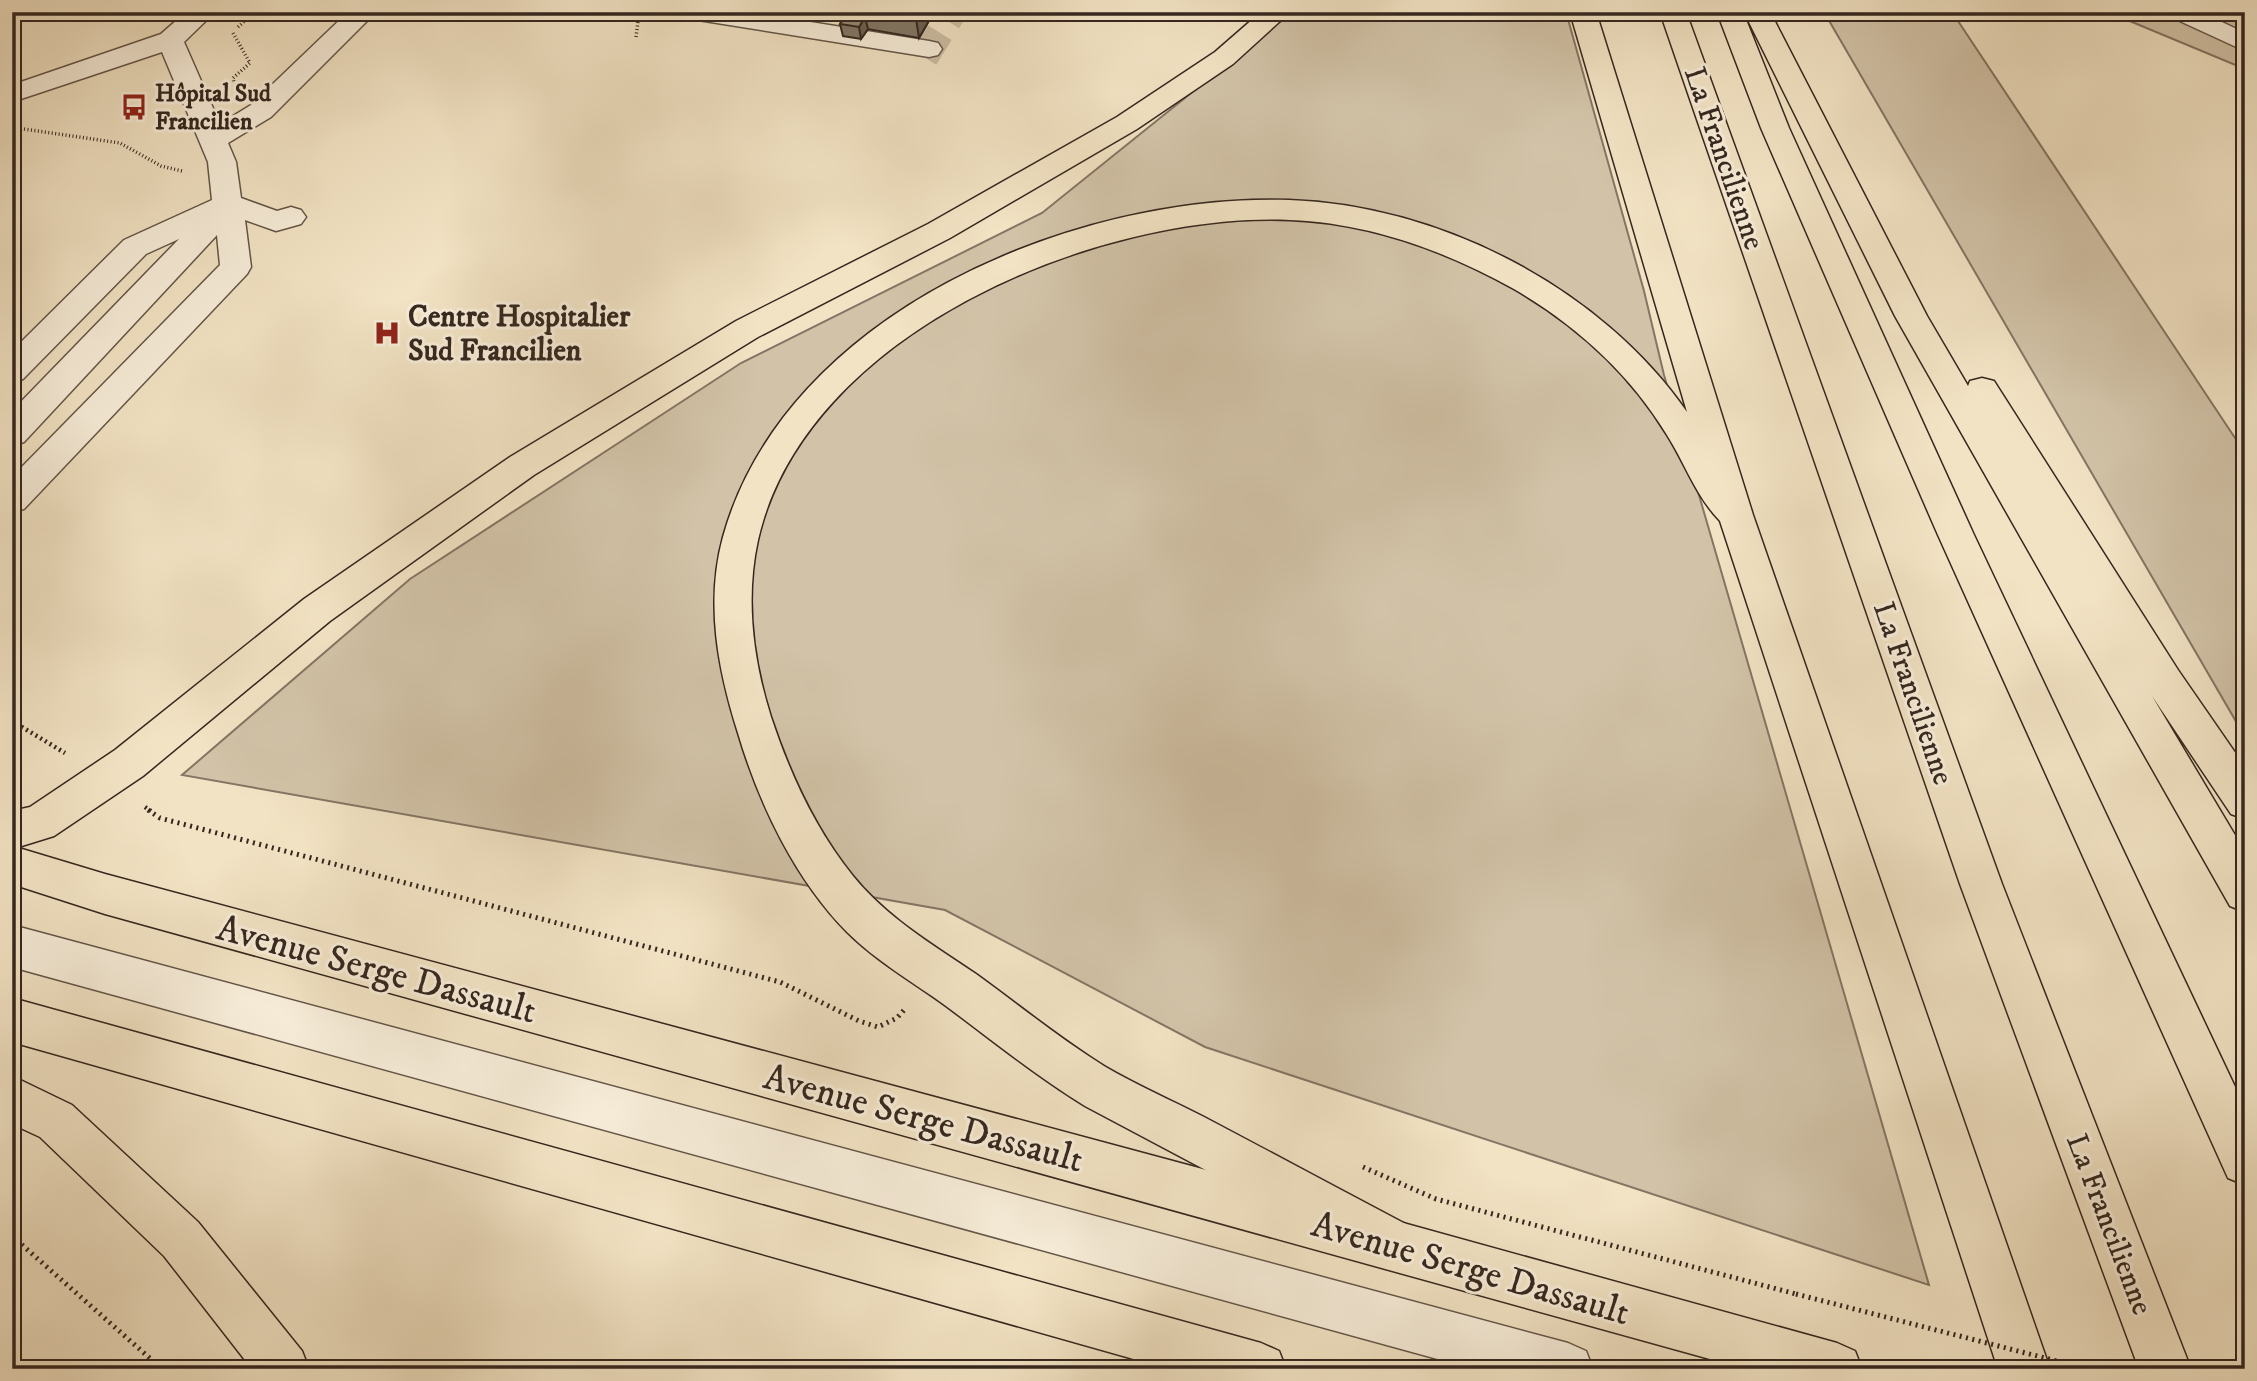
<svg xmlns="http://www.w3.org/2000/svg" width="2257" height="1381" font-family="'IM FELL DW Pica',serif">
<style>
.green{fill:#d2c3a8;stroke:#847564;stroke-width:2}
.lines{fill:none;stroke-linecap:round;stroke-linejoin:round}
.minor-tunnel{stroke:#ccbda3;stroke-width:29;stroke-dasharray:29 14;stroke-linecap:butt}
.minor-casing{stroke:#645648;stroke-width:3}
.major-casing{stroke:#35271f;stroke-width:3}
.highway-casing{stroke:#35271f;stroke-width:3}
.path-far2{stroke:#35271f;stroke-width:3.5;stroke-dasharray:1 2.5;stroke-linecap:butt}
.path-far1{stroke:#35271f;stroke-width:4.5;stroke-dasharray:2 3.5;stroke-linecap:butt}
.path{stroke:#35271f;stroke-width:5;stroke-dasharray:2 4.5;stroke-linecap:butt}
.minor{fill:#f7edd9;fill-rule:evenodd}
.major{fill:#f2e3c4;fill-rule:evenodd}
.highway{fill:#f2e3c4;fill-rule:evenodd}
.path-bridge{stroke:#35271f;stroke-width:5;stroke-dasharray:2 4.5;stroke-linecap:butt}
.wall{fill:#827665;stroke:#35271f;stroke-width:2}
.shaded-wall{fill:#6a6052;stroke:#35271f;stroke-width:2}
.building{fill:#978975;stroke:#35271f;stroke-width:2}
.labels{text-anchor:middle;stroke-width:6;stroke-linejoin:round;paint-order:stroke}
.far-poi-label{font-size:24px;font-weight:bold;fill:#35271f;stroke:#f7edd9;text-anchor:start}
.street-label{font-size:30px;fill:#35271f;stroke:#f7edd9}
.poi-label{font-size:30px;font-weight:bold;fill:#35271f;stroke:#f7edd9;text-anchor:start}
.near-street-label{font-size:37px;fill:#35271f;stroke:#f7edd9}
</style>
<rect width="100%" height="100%" fill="#f2e3c4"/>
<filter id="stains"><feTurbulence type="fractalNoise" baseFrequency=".00286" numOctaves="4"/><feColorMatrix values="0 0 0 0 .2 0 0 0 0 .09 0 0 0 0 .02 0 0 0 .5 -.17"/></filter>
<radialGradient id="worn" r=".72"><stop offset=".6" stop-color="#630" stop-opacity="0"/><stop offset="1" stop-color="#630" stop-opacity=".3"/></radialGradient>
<path class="green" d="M1292,12h274l78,279 20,84 265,910 -724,-238 -260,-137 -763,-135 228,-196 331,-216 301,-150z
M1824,12h128l293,441v284z
M2108,12h137v57z"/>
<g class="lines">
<path class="minor-tunnel" d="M924,57l28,-45"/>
<g class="minor-casing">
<path id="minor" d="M186,12h29l-31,30 36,82 31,-19 97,-93h28l-105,105 -43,26 8,19 5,36 36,13 14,-4 10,3 5,7 -5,7 -25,7 -31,-11 6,47 -4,7 -223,235 -12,3v-35l208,-212 -3,-30 -193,207 -12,4v-35l167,-172 -33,15 -123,125 -11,4v-32l112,-111 88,-40 -4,-38 -46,-110 -150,50v-17l149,-51z
M685,12h63l181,29 9,2 4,6 -4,6 -9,2 -231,-37 -9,-3z
M2167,12h34l44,21v18l-74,-34z
M12,925l1556,418 18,8 7,18h-119l-1462,-402z"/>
</g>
<g class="major-casing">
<path id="major" d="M12,846l93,28 1291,347 441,122 18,8 7,18h-116l-1641,-455 -93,-30z
M12,998l1249,345 18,8 7,18h-117l-1157,-327z"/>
</g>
<g class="highway-casing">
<path id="highway" d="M1261,12h29l-57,52 -96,65 -187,109 -192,99 -224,138 -204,146 -187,155 -89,60 -42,13v-38l18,-4 85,-57 189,-151 206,-142 226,-136 192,-97 189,-107 98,-65z
M1570,12h26l157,503 297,854h-52l-278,-848c-25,-26 -34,-56 -53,-86 -37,-61 -91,-110 -153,-146 -68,-38 -145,-66 -224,-69 -192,-8 -485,112 -532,320 -13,59 -5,120 13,177 19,57 44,112 82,159 34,42 79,68 123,98 43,31 83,64 128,92 32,19 67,34 100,51 70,37 139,74 209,111l7,17 -7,17 -17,7 -17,-7 -294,-156c-49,-30 -93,-66 -139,-100 -33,-24 -70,-45 -99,-74 -52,-53 -88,-128 -109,-199 -20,-63 -33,-130 -15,-196 62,-224 352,-344 566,-337 151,5 312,88 398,212z
M1660,12h26l316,872 189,485h-52l-179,-485z
M1717,12h26l46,116 185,407 271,573v77l-17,-7 -290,-643 -177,-407z
M1744,12h26l157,304 41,70 2,-5 12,-3 12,3 184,289 67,97v52l-14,-5 -79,-118 93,156v60l-15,-6 -335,-590z
M12,1076l60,29 126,117 104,129 7,18h-57l-88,-113 -124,-119 -28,-13z"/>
</g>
<path class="path-far2" d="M238,27l16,-15
M233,33l17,30 -17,15 1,5
M636,37l2,-15 8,-10
M24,129l96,14 41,23 21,5"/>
<path class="path-far1" d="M12,721l53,32
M145,807l6,4"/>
<path class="path" d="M148,810l12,8 620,164 79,39 19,6 19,-9 7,-8
M1363,1167l73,32 360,95
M12,1236l150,133"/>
<use href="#minor" class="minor"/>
<use href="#major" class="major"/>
<use href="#highway" class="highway"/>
<path class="path-bridge" d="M1796,1294l292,75"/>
</g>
<path class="wall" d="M829,12h105l-15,26 -51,-9 -7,10 -18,-3 -3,-12 6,-9z"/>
<path class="shaded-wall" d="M915,12h19l-15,26z
M865,17l3,12 -7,10 -2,-12z"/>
<path class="building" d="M848,12h17v5l-6,10 -19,-3z"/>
<defs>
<g id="bus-bare" transform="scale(2.1)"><path d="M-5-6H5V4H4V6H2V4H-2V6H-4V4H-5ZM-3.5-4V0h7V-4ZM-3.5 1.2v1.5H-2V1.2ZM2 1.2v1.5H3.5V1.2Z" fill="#8f2418" stroke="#f7edd9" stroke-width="2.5" paint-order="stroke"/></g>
<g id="hospital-bare" transform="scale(2.1)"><path d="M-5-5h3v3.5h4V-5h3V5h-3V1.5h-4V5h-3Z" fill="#8f2418" stroke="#f7edd9" stroke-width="2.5" paint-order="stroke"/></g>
</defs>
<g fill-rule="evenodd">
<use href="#bus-bare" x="134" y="107"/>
<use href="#hospital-bare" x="387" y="333"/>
</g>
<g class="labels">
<g class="far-poi-label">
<text x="155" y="101">Hôpital Sud<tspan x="155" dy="28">Francilien</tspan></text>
</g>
<g class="street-label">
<text transform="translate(1725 158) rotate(71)" y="10">La Francilienne</text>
<text transform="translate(1914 693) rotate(71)" y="10">La Francilienne</text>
<text transform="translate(2110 1224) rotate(69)" y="10">La Francilienne</text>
</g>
<g class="poi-label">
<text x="408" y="326">Centre Hospitalier<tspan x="408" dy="34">Sud Francilien</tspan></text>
</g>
<g class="near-street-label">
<text transform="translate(377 968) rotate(15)" y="13">Avenue Serge Dassault</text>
<text transform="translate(924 1117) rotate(15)" y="13">Avenue Serge Dassault</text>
<text transform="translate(1471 1267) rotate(16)" y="13">Avenue Serge Dassault</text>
</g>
</g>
<rect width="2257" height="1381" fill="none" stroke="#f2e3c4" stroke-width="42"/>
<rect x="14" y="14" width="2229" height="1353" fill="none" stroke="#35271f" stroke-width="3.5"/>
<rect x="21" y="21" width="2215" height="1339" fill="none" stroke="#35271f" stroke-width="2"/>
<rect width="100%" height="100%" filter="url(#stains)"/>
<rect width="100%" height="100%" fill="url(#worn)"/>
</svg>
